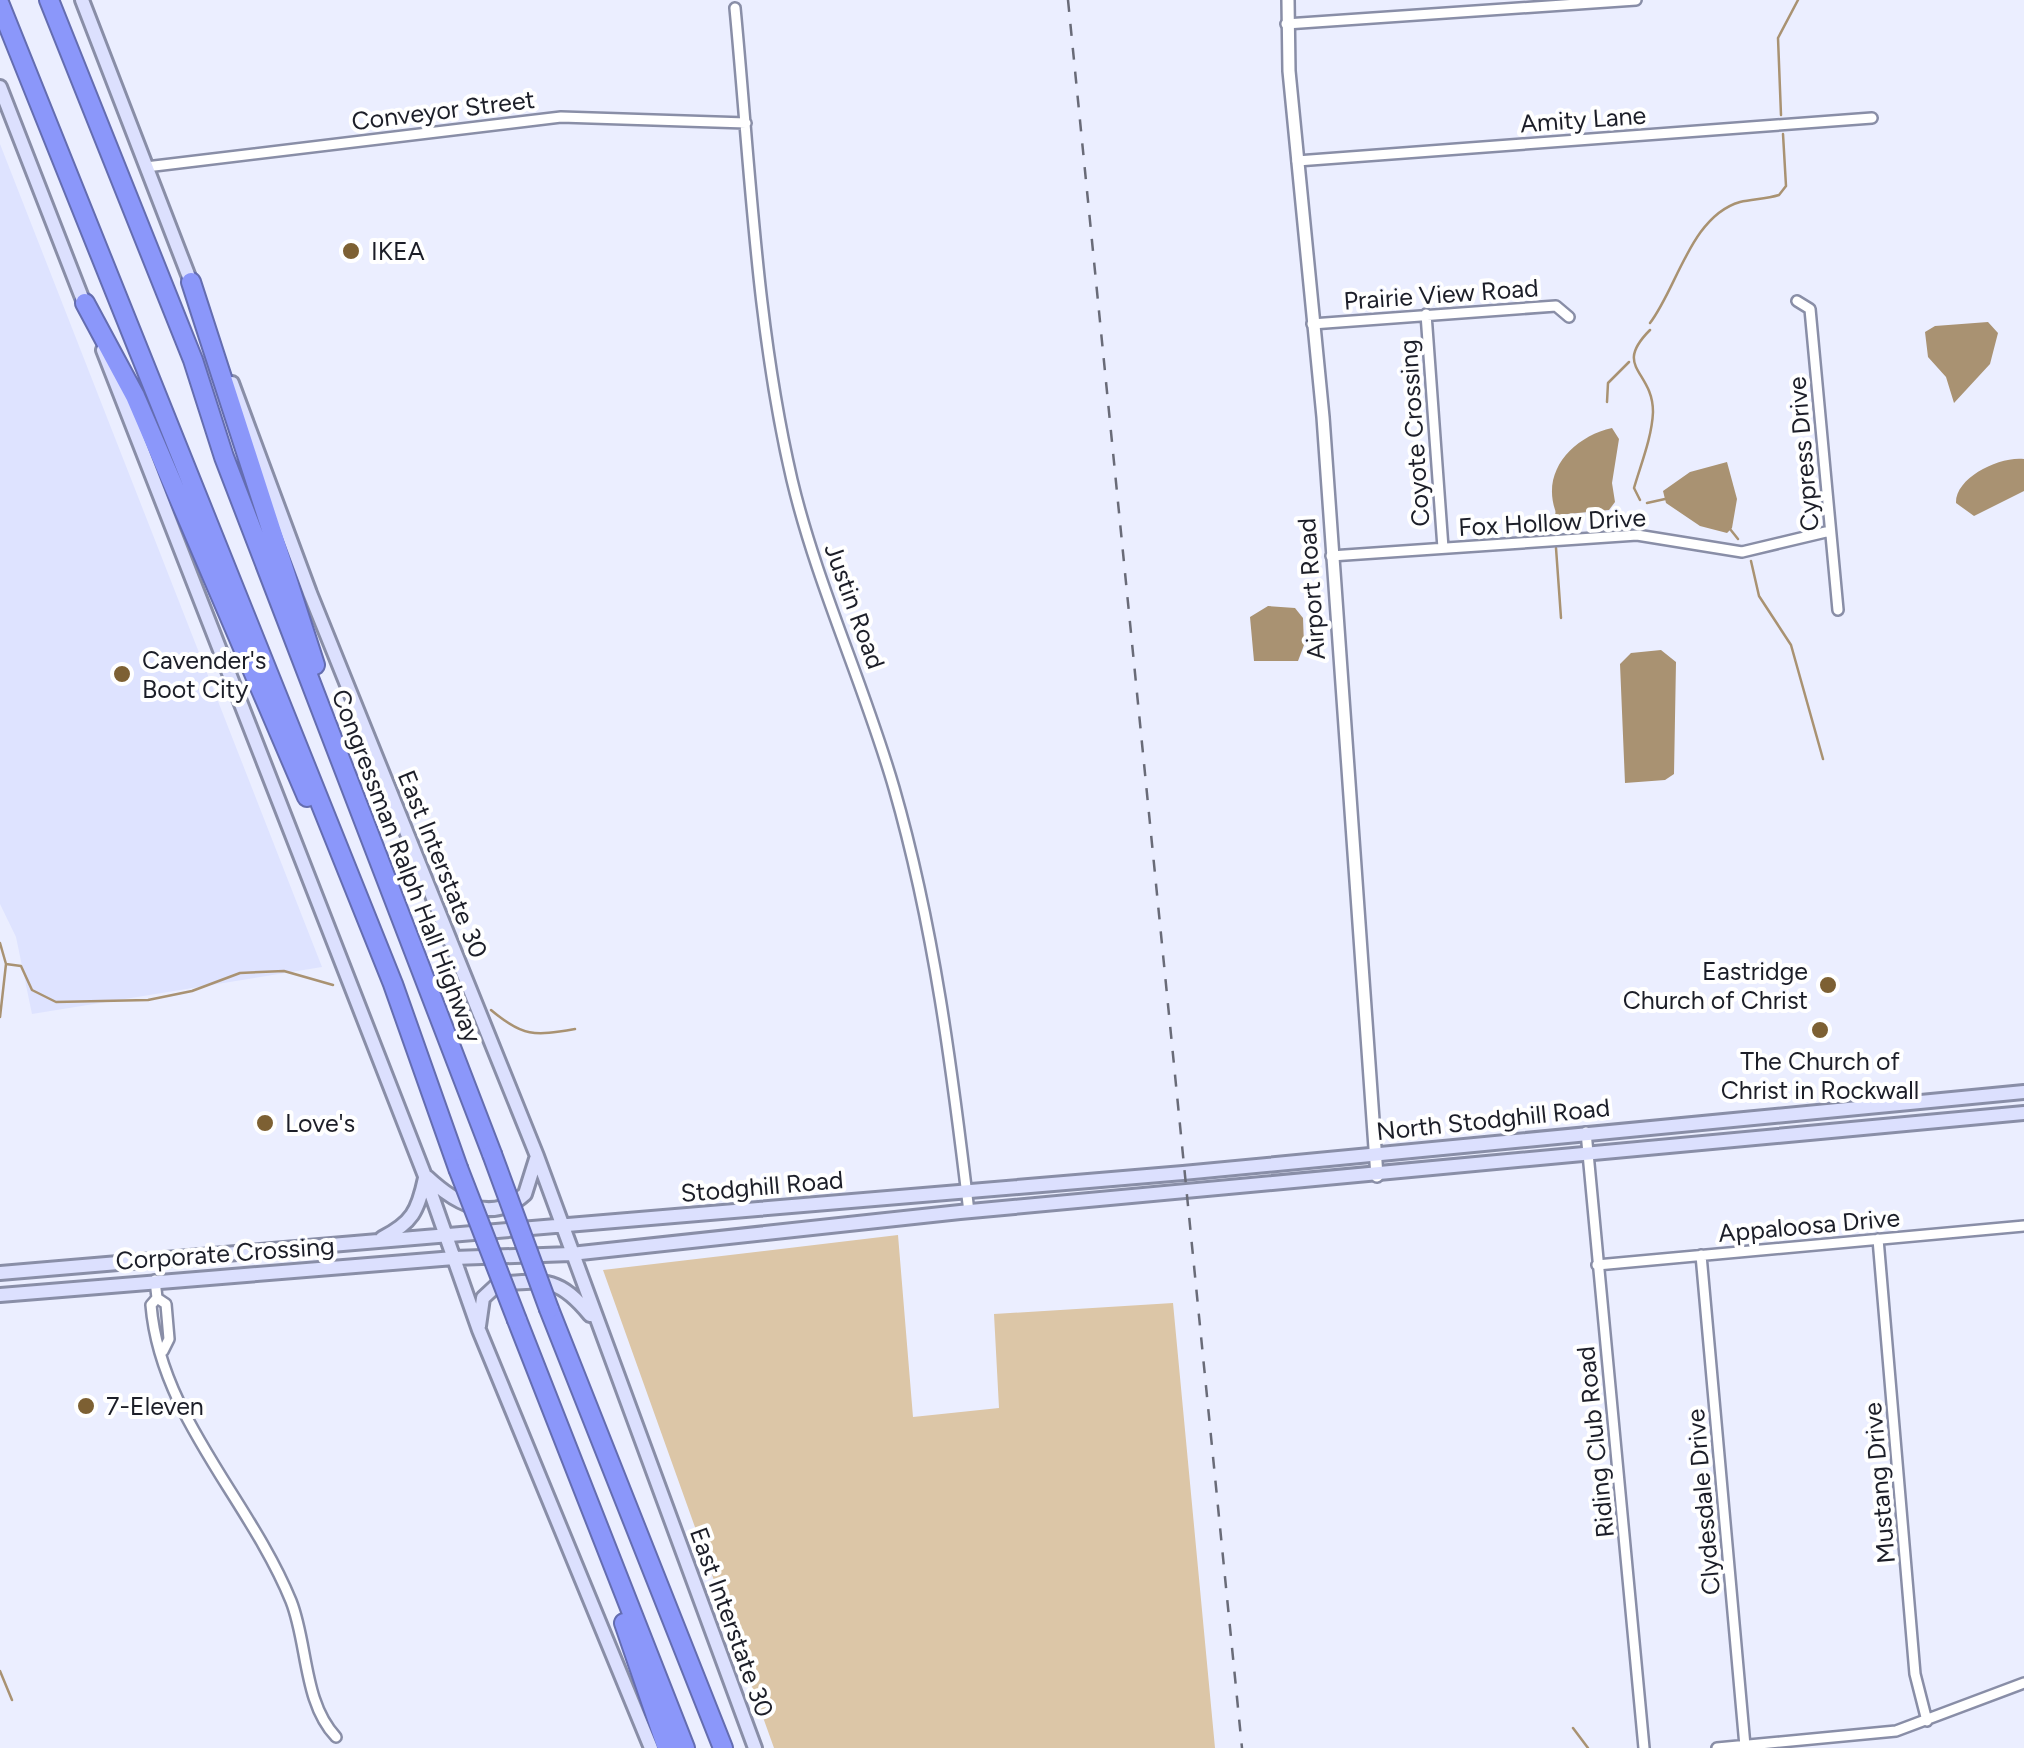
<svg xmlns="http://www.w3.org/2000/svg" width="2024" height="1748" font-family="Figtree,sans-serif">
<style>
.built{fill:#dee3ff}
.green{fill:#dcc6a7}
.water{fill:#a99272}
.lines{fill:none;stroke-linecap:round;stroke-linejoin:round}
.stream{stroke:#a99272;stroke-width:2.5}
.minor-casing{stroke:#898ea7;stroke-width:14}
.tertiary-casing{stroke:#898ea7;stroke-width:16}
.secondary-casing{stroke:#898ea7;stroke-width:18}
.motorway-casing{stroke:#646db0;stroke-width:22}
.minor{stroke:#fff;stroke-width:9}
.tertiary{stroke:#fff;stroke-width:11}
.secondary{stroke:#dce0fe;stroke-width:12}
.motorway{stroke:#8b97fa;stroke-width:18}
.rail{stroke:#696b78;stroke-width:2.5;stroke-dasharray:12 12;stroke-linecap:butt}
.motorway-bridge-casing{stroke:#646db0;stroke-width:22;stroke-linecap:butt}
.motorway-bridge{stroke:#8b97fa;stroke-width:18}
.poi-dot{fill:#7d6033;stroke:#fff;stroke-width:4}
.labels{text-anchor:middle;stroke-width:8;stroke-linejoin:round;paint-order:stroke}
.street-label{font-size:25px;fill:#1c1e28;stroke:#fff}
.poi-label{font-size:25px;fill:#1c1e28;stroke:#fff;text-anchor:start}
</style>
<rect width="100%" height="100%" fill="#ebeeff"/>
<path class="built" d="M0,144l322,823 -290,47 -16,-77 -16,-33z"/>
<path class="green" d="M898,1235l15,182 86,-9 -5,-94 179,-11 42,445h-441l-171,-478z"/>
<path class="water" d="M1988,322l10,11 -8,31 -36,39 -8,-26 -18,-20 -3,-25 10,-6z
M1612,428l7,11 -7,44 3,19 -6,8 -52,5c-18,-42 15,-78 55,-87z
M2024,459v32l-50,25 -18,-13c-1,-25 43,-47 68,-44z
M1727,462l10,37 -5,29 -5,5 -27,-7 -34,-23 -3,-12 27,-19z
M1268,606l27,2 8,10 1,27 -6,16h-44l-4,-44z
M1661,650l15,12 -2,112 -9,6 -40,3 -5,-119 11,-11z"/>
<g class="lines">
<path class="stream" d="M1781,115l-3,-77 20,-38
M1650,323c27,-35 41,-107 90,-121 13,-3 26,-3 39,-7l7,-9 -3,-52
M1607,402l1,-19 21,-21
M1640,500l-6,-12c7,-24 18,-51 19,-76 0,-42 -41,-44 -3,-82
M1647,503l18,-4
M1554,529l3,-18
M1730,529l8,10
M1556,548l5,70
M1751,561l8,35 32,49 32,114
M0,943l6,21 -6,53
M6,964l15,2 11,24 24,12 92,-2 44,-9 48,-18 44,-2 49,14
M491,1010c32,27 43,26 84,19
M0,1671l12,29
M1573,1728l15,20"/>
<g class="minor-casing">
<path id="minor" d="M735,8c15,156 21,318 57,472 25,105 72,204 102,308 40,139 58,281 75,424
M1286,24l350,-24
M1297,161l575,-43
M146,167l415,-50 185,6
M1797,301l13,8 28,301
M1426,314l17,234
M1312,324l244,-18 13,11
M1331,556l306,-21 105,17 88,-21
M1586,1132l58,616
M1878,1239l37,435 12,47
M1701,1255l44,491
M1597,1265l427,-39
M155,1280l2,18 -6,7c9,111 99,195 140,296 17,43 12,101 45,136
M157,1298l9,6 3,35 -6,12
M1717,1748l179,-17 128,-48"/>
</g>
<g class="tertiary-casing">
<path id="tertiary" d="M1288,0l1,71 34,346 54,759"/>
</g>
<g class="secondary-casing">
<path id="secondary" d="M82,0l112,290
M0,87l86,221
M103,350l322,826 54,154 172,418
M232,383l78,210 227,563 218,592
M427,1177c28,26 64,48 98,17l11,-35
M382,1238c30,-15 36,-27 43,-60
M0,1273l1183,-100 841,-81
M0,1295l454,-37 117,-4 389,-42 1064,-99
M479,1326l4,-28 15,-14c47,-4 61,-7 92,31"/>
</g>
<g class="motorway-casing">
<path id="motorway" d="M49,0l144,360 31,97 268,697
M0,5l393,979 65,184
M191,282l124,383
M85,303l50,93 172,401
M549,1309l174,439
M517,1320l168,428
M624,1623l43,125"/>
</g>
<use href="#minor" class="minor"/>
<use href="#tertiary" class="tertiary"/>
<use href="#secondary" class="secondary"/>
<use href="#motorway" class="motorway"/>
<path class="rail" d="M1068,0l174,1748"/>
<g class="motorway-bridge-casing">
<path id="motorway-bridge" d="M492,1154l57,155
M458,1168l59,152"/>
</g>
<use href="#motorway-bridge" class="motorway-bridge"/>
</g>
<g class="poi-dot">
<circle cx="351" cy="251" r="10"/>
<circle cx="122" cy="674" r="10"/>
<circle cx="1828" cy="985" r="10"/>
<circle cx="1820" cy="1030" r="10"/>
<circle cx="265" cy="1123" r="10"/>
<circle cx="86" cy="1406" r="10"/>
</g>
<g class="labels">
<g class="street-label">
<text transform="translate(443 110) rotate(-7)" y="9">Conveyor Street</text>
<text transform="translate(1583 119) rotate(-4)" y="9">Amity Lane</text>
<text transform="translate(1441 294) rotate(-4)" y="9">Prairie View Road</text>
<text transform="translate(1414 433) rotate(-94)" y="9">Coyote Crossing</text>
<text transform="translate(1803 454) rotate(-95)" y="9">Cypress Drive</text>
<text transform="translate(1552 522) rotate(-3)" y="9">Fox Hollow Drive</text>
<text transform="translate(1311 589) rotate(-94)" y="9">Airport Road</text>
<text transform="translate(855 606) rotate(70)" y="9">Justin Road</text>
<text transform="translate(443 864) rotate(68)" y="9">East Interstate 30</text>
<text transform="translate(407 866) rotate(69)" y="9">Congressman Ralph Hall Highway</text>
<text transform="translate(1493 1119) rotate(-6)" y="9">North Stodghill Road</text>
<text transform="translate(762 1186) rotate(-5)" y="9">Stodghill Road</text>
<text transform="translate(1809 1225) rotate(-5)" y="9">Appaloosa Drive</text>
<text transform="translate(225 1253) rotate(-4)" y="9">Corporate Crossing</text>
<text transform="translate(1595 1442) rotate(-96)" y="9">Riding Club Road</text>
<text transform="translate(1879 1483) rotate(-95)" y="9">Mustang Drive</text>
<text transform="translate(1703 1502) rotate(-95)" y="9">Clydesdale Drive</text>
<text transform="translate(732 1622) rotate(70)" y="9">East Interstate 30</text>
</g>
<g class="poi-label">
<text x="371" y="260">IKEA</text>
<text x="142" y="669">Cavender's<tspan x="142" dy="29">Boot City</tspan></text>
<text x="1808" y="980" text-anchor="end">Eastridge<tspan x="1808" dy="29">Church of Christ</tspan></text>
<text x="1820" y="1070" text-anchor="middle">The Church of<tspan x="1820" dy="29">Christ in Rockwall</tspan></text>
<text x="285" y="1132">Love's</text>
<text x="106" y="1415">7-Eleven</text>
</g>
</g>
</svg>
